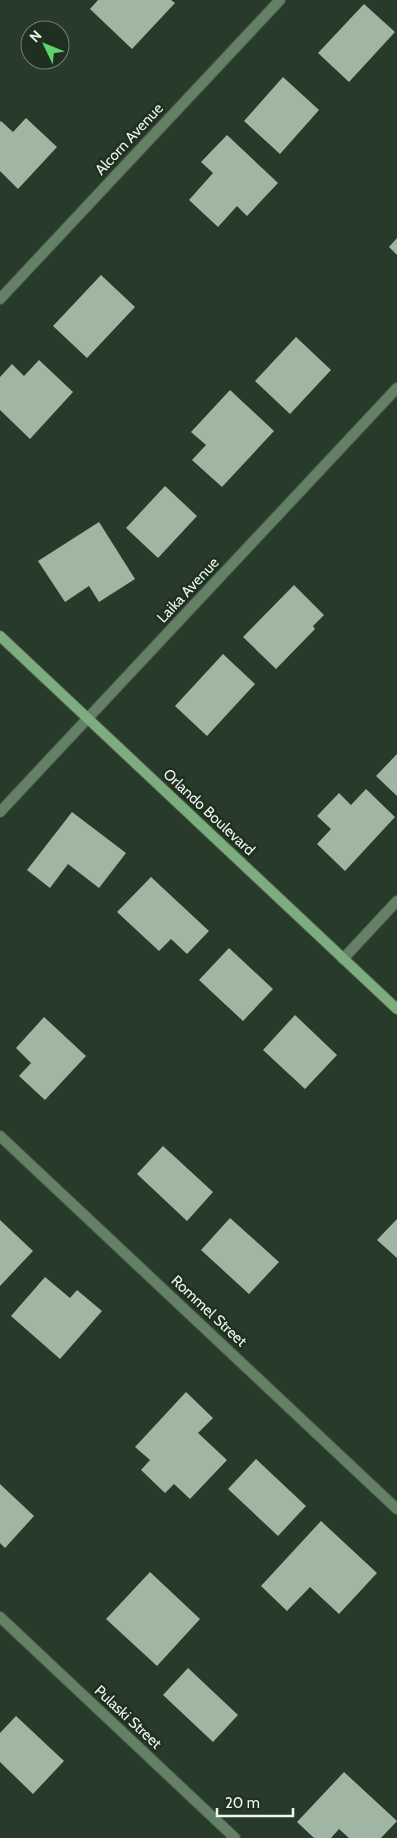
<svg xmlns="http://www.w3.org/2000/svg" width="397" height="1838" font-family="Cabin,sans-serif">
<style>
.building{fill:#a1b6a2}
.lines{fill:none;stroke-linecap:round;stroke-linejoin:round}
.street-casing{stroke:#475848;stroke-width:12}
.secondary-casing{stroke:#475848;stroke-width:12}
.street{stroke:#648165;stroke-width:10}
.secondary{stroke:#7dac7f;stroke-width:10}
.labels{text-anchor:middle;stroke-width:5;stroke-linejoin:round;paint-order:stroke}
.street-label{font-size:15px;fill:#ecf7ed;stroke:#1f2f20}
</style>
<rect width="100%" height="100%" fill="#283a29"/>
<path class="building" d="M98,0h73l4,3 -43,46 -42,-40z
M364,4l31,28 -46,50 -31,-29z
M283,77l36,33 -39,44 -36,-33z
M26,118l31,29 -39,42 -18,-18v-49l1,-1 12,11z
M227,135l51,48 -31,33 -10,-10 -19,21 -29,-27 24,-27 -12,-11z
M397,238v17l-8,-8z
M101,275l34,32 -48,51 -34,-32z
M296,337l35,33 -41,44 -35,-33z
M39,360l34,32 -43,47 -30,-29v-33l12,-13 12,12z
M230,390l44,41 -52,56 -30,-27 14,-15 -15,-13z
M165,486l32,30 -39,42 -32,-30z
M99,522l36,57 -36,23 -10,-16 -24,16 -27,-41z
M294,585l30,30 -11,11 2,3 -39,40 -33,-32z
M223,654l32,30 -48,52 -32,-30z
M397,754v42l-21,-20z
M366,789l29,28 -50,54 -28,-27 14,-15 -14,-13 22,-23 12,12z
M72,812l54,41 -27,35 -31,-24 -18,24 -23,-18z
M151,877l58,54 -22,23 -16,-15 -12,12 -42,-39z
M229,948l44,41 -30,32 -44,-41z
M295,1015l42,40 -32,34 -42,-39z
M44,1017l42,39 -41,44 -26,-24 12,-13 -15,-15z
M163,1146l50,46 -26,29 -50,-47z
M230,1218l49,44 -30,32 -48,-44z
M397,1219v39l-20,-18z
M0,1220l33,31 -33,35z
M45,1277l25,21 7,-8 25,21 -42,48 -49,-43z
M186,1392l27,26 -15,15 29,27 -37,39 -16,-15 -9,9 -24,-23 9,-10 -15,-13z
M256,1459l50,47 -28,30 -50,-47z
M0,1484l34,32 -29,32 -5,-5z
M321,1521l56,52 -38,41 -29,-27 -23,24 -26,-25z
M150,1572l50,47 -43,47 -51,-47z
M188,1668l50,47 -25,27 -50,-47z
M16,1716l48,45 -31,33 -33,-32v-29z
M344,1772l53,49 -16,17h-32l-10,-9 -8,9h-17l-17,-16z"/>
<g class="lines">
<g class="street-casing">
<path id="street" d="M0,299l280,-299
M0,812l397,-424
M343,959l54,-58
M0,1136l397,373
M0,1617l235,221"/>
</g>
<g class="secondary-casing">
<path id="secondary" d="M0,636l397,373"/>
</g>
<use href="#street" class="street"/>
<use href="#secondary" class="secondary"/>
</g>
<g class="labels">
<g class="street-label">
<text transform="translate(129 139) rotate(-47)" y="5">Alcorn Avenue</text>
<text transform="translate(188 590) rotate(-47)" y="5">Laika Avenue</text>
<text transform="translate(209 812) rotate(43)" y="5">Orlando Boulevard</text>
<text transform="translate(209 1311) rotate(43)" y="5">Rommel Street</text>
<text transform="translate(128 1717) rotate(43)" y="5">Pulaski Street</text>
</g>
</g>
<g transform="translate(45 45) rotate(313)"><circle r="24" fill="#1f2f20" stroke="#717f72"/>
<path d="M0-4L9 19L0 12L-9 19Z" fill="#5dd56c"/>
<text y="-8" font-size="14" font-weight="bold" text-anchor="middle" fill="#ecf7ed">N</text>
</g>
<path d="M217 1808v8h76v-8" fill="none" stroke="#ecf7ed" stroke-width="2.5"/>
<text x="225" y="1808" font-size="15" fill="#ecf7ed" stroke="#1f2f20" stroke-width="4" paint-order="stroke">20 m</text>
</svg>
